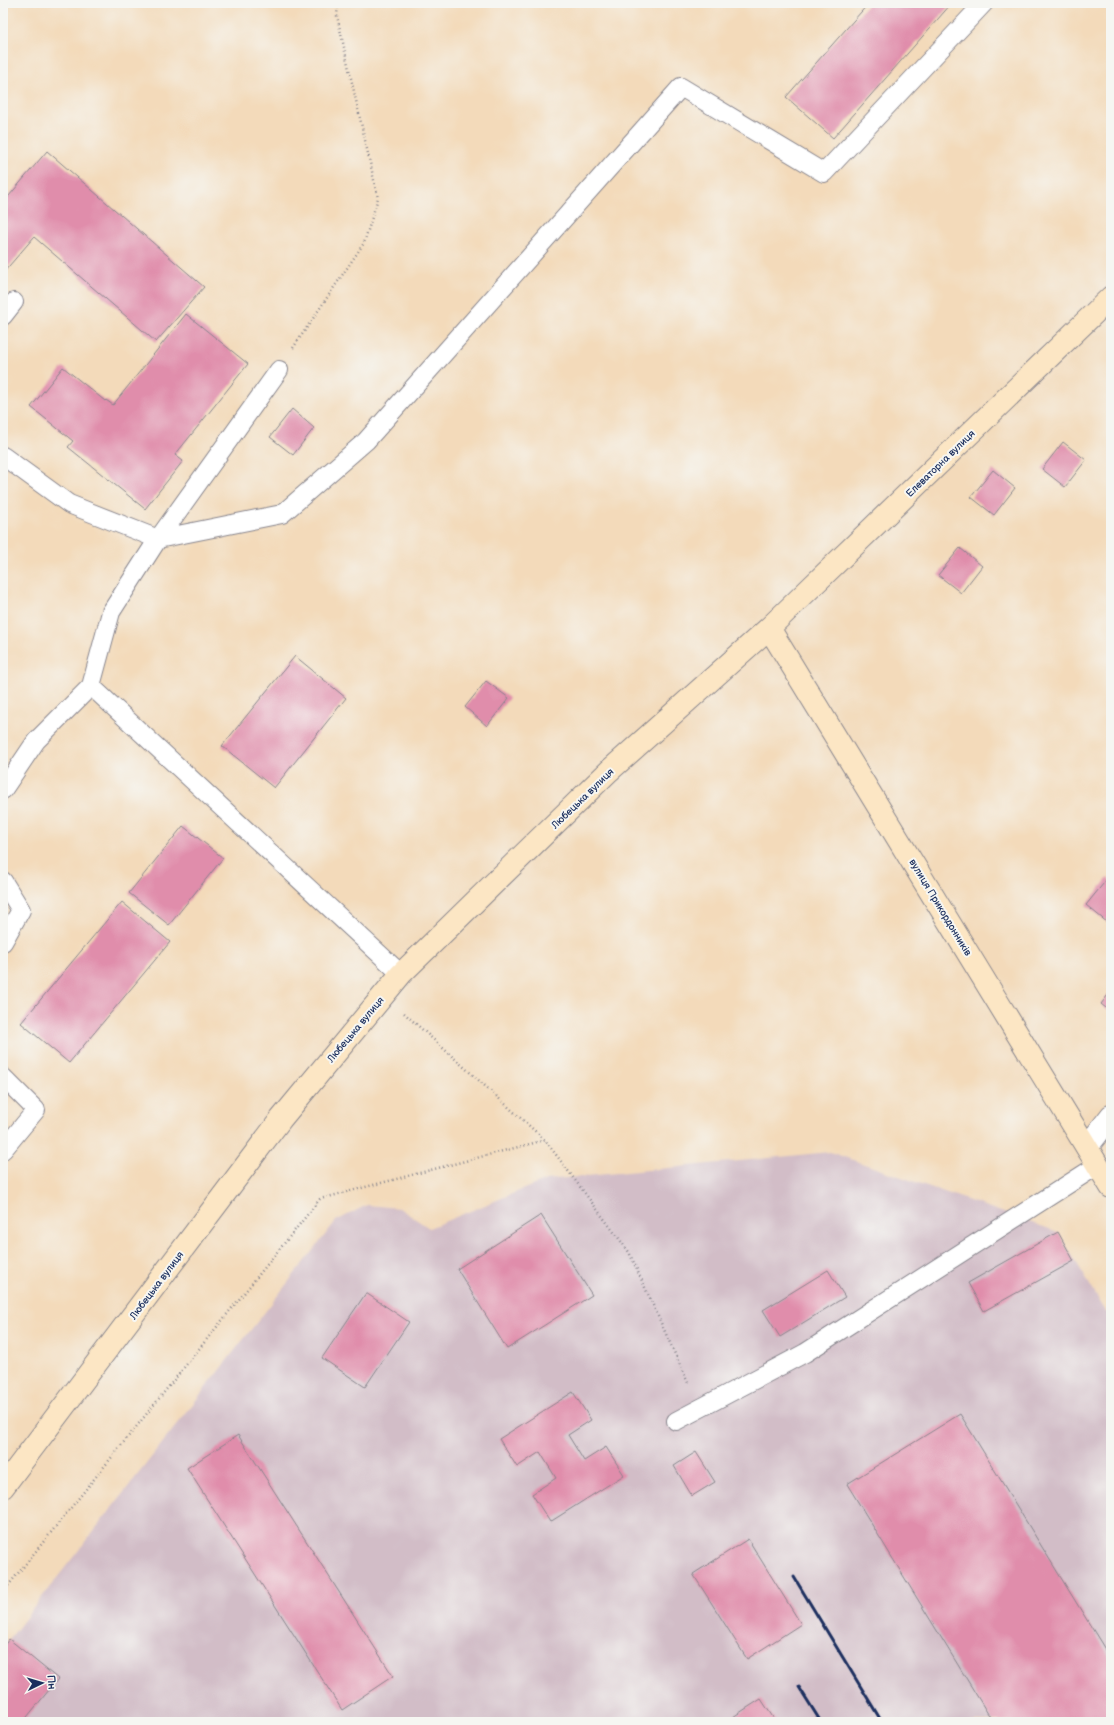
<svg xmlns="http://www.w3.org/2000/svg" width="1114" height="1725" font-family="'Balsamiq Sans',sans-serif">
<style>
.industrial{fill:#d2bdc7}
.building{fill:#e08dab}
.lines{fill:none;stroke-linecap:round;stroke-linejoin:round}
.lane-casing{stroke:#87848c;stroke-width:20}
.street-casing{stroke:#87848c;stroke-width:24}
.secondary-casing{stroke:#87848c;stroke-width:24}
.path{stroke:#87848c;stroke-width:2.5;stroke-dasharray:1 3;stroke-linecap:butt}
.lane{stroke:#fff;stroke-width:18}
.street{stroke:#fff;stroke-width:22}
.secondary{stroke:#fce6c4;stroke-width:22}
.rail{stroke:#1b2f5e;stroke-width:3}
.labels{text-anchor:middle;stroke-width:4;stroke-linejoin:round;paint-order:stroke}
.street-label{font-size:10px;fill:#1b2f5e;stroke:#f6f6f2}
</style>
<rect width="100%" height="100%" fill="#f6f6f2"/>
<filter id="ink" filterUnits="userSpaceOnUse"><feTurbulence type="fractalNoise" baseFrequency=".025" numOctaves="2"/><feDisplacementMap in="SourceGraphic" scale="8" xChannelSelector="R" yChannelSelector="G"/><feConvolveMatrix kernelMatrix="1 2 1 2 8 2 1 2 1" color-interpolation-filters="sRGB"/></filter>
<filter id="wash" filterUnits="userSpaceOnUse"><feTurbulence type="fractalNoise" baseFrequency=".012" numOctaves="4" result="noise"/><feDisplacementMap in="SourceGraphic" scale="16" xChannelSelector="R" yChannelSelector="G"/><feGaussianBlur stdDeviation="0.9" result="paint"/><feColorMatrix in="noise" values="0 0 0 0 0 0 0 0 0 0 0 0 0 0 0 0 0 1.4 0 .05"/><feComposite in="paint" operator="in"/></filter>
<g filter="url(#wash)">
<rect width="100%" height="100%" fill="#f3daba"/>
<path class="industrial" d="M830,1152l228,80 53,88v402h-1108v-75l333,-426 31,-16 32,3 30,20 117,-48z"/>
<g id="blocks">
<path class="building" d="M869,3h83l-119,135 -47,-41z
M47,151l157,136 -48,55 -122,-105 -31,36v-70z
M186,314l62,50 -73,91 8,6 -38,48 -77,-62 5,-6 -42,-34 32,-40 42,34 1,-1 7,5z
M292,409l22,19 -21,27 -23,-18z
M1063,442l23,18 -21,27 -23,-18z
M993,470l22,18 -21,27 -23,-18z
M960,548l22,18 -21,27 -23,-18z
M295,656l51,42 -72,90 -52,-42z
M486,681l23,17 -22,28 -22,-19z
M183,826l40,32 -54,67 -40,-32z
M1108,878l3,3v39l-3,3 -22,-18z
M122,902l48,40 -101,121 -48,-40z
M1111,991v21l-10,-8z
M541,1215l51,80 -85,54 -50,-80z
M1058,1232l16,29 -90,50 -16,-28z
M828,1270l17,27 -65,40 -17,-27z
M366,1293l43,29 -44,65 -43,-29z
M573,1392l18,28 -23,15 16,26 22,-14 18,28 -74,47 -18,-28 24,-16 -16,-26 -23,15 -18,-28z
M960,1414l151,245v63h-118l-146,-238z
M238,1435l155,241 -51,34 -155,-242z
M696,1452l19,30 -23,14 -18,-30z
M748,1539l53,85 -54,35 -54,-85z
M9,1639l49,40 -35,43h-20v-75z
M761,1699l15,23h-51z"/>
</g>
</g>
<g filter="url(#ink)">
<use href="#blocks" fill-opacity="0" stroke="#87848c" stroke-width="1"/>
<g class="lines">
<g class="lane-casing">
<path id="lane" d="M3,316l11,-14
M279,370l-121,169 -47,73 -20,74 310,288
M3,456l66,48 89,35 124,-25 84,-73 315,-354 143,86 160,-170
M3,790l33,-49 55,-55
M3,881l18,29 -18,32
M3,1077l33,33 -33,40
M676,1421l129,-68 293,-188"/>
</g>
<g class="street-casing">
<path id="street" d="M1087,1147l24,-31"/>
</g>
<g class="secondary-casing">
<path id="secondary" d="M769,628l342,559
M3,1487l278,-368 120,-145 208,-203 160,-143 342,-331"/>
</g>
<path class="path" d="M293,348l71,-105 14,-45 -41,-182 1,-13
M404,1013l141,127 84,112 60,133
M3,1592l317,-393 225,-59"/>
<use href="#lane" class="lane"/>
<use href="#street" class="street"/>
<use href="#secondary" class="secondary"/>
<path class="rail" d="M794,1577l88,145
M799,1687l22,35"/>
</g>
</g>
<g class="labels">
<g class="street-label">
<text transform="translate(940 463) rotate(-44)" y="4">Елеваторна вулиця</text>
<text transform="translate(582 798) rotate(-44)" y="4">Любецька вулиця</text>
<text transform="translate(941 907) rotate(59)" y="4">вулиця Прикордонників</text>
<text transform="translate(355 1029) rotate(-50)" y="4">Любецька вулиця</text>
<text transform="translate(156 1285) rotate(-53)" y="4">Любецька вулиця</text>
</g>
</g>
<rect width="1114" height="1725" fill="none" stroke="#f6f6f2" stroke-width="16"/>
<g transform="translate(42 1683) rotate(85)" stroke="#f6f6f2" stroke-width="3" paint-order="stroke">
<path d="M0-3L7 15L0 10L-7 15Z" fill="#1b2f5e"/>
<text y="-6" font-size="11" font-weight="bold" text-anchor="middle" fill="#1b2f5e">Пн</text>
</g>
</svg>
